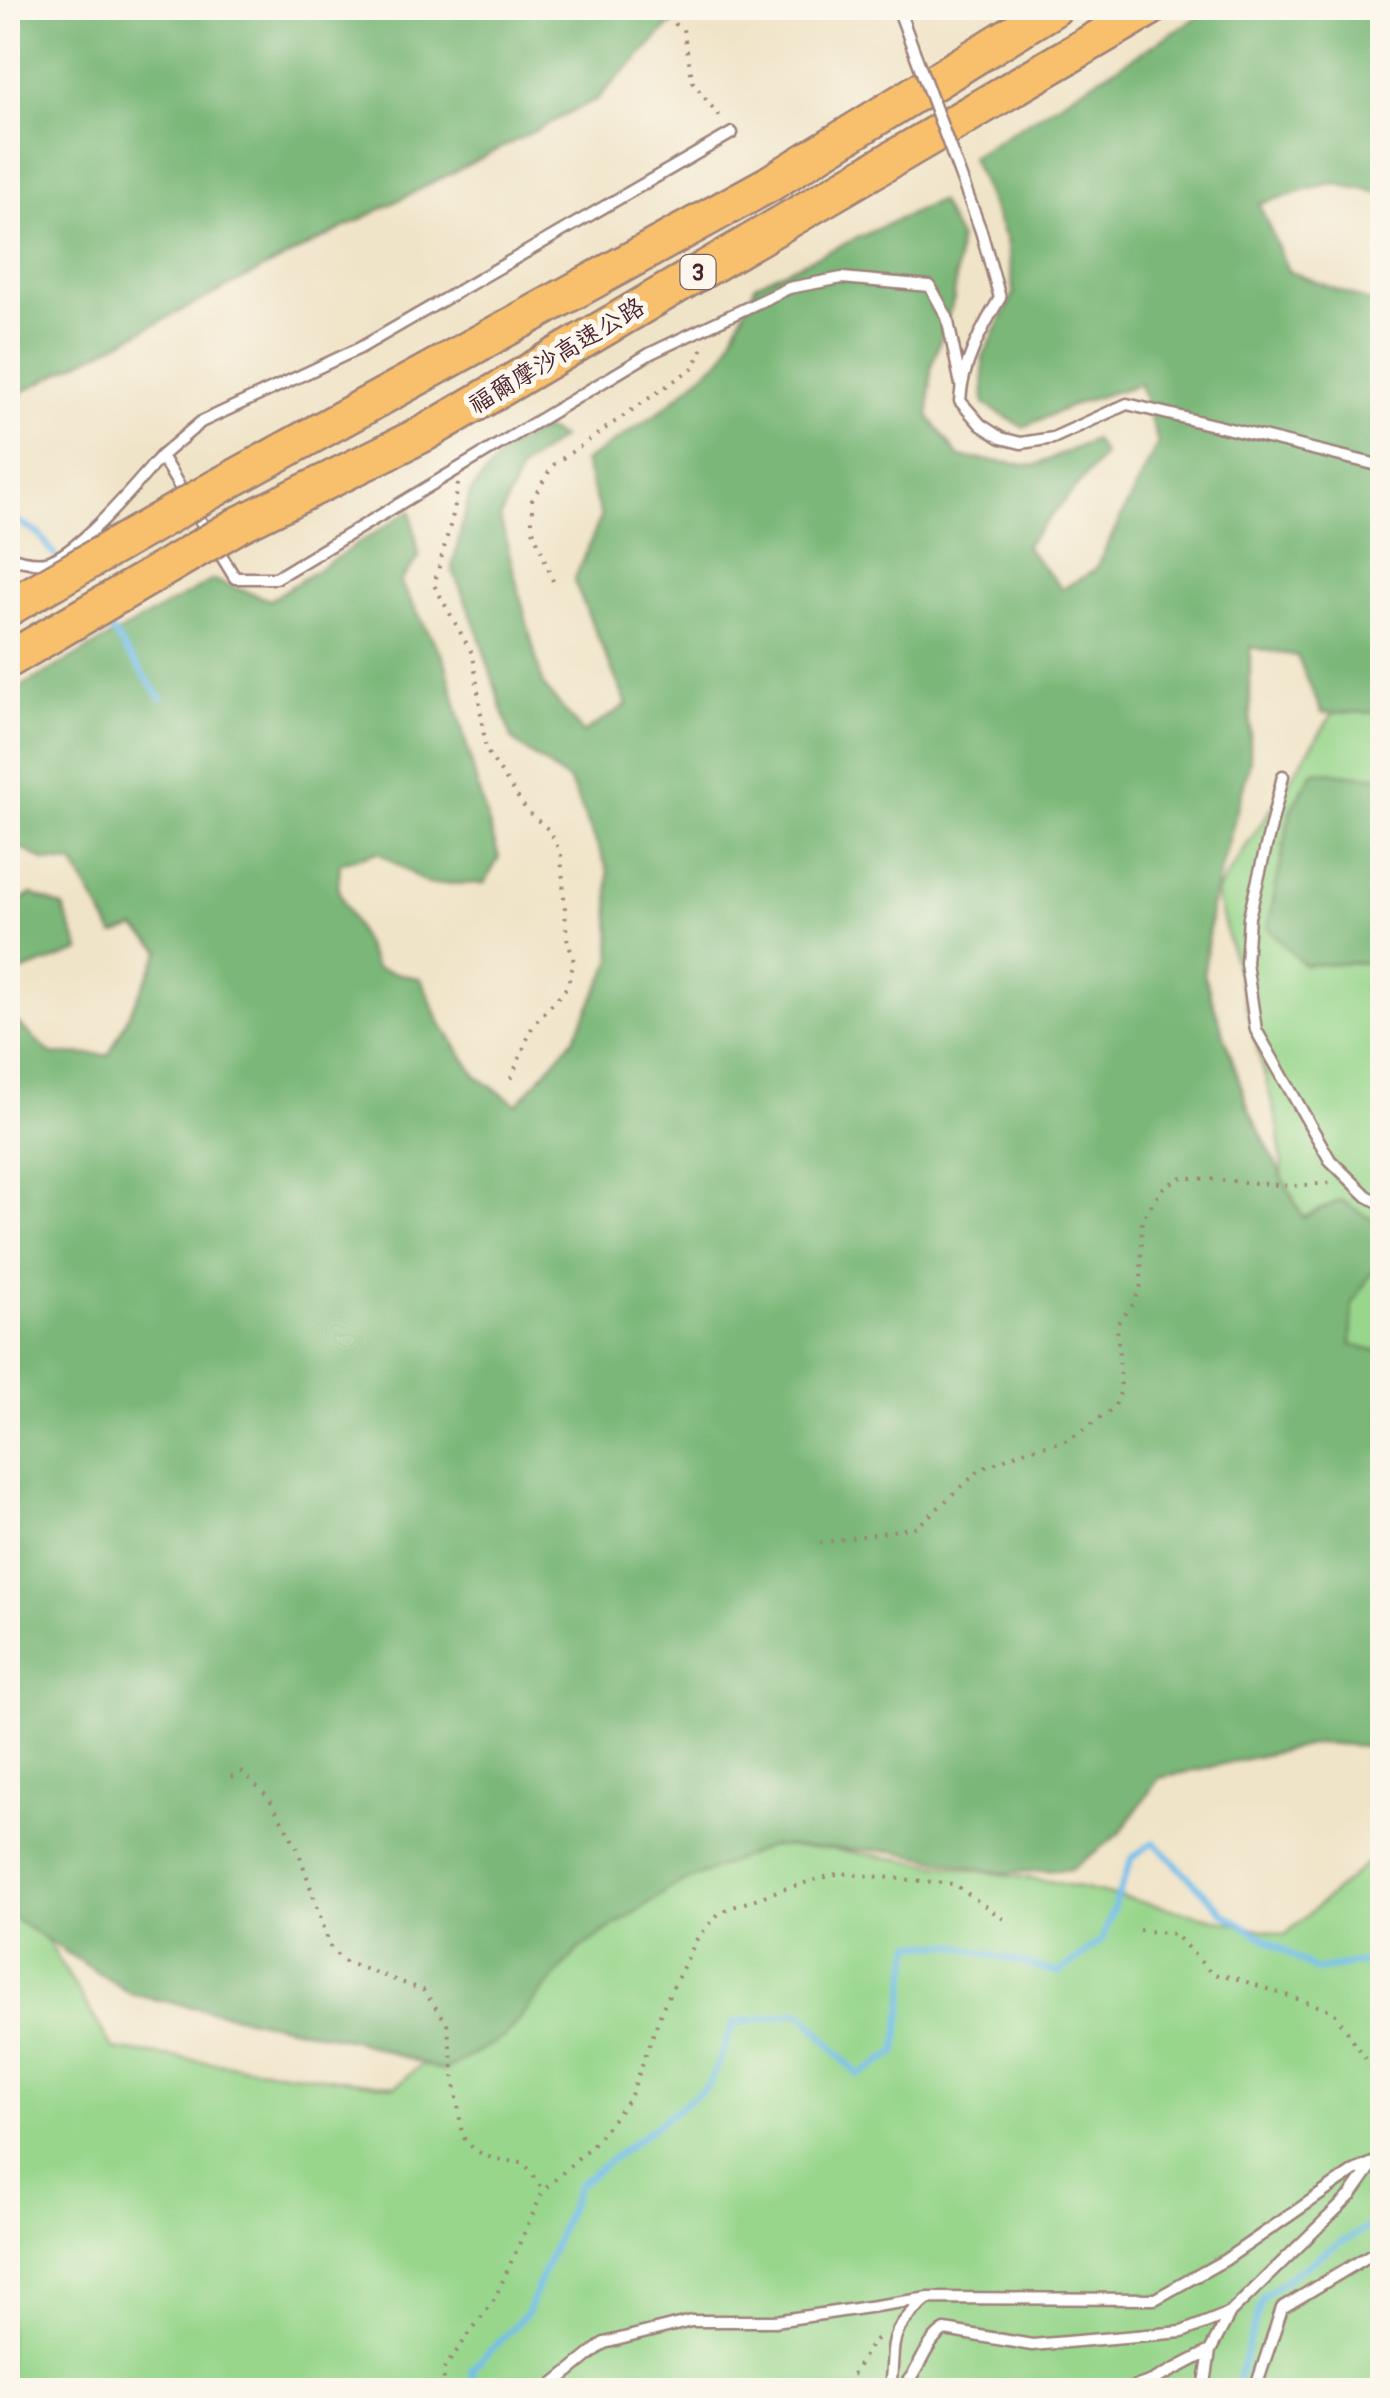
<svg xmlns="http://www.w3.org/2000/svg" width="1390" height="2398" font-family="Pangolin,'LXGW WenKai TC',sans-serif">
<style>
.green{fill:#98d68c;stroke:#717a5c;stroke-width:2.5}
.forest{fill:#7ab778;stroke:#626b52;stroke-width:2.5}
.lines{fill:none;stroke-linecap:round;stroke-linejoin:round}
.stream{stroke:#73beec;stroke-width:6}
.lane-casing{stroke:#9d827a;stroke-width:15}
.highway-casing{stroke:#9d827a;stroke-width:40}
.path{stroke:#9d827a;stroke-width:4;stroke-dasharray:2.5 8;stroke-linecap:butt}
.lane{stroke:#fff;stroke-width:10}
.highway{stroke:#f8bf6c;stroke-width:35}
.lane-bridge-casing{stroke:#9d827a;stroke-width:15;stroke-linecap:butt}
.highway-bridge-casing{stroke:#9d827a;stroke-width:40;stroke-linecap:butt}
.lane-bridge{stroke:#fff;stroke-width:10}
.highway-bridge{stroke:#f8bf6c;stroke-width:35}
.labels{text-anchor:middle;stroke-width:10;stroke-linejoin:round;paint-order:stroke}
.shield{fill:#fbf7ec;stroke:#7f6065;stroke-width:2.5}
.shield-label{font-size:22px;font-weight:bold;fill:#4a1f2b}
.street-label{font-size:25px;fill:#4a1f2b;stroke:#fbf7ec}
</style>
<rect width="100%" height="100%" fill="#fbf7ec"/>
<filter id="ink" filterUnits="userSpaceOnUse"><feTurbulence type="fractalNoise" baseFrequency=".01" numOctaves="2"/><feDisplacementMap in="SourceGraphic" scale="20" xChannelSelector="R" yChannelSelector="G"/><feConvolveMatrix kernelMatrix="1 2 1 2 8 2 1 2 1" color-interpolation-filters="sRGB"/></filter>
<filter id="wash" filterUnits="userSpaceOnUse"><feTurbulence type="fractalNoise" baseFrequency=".0048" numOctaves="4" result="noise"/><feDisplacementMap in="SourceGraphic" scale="40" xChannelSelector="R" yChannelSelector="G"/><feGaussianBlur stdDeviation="2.25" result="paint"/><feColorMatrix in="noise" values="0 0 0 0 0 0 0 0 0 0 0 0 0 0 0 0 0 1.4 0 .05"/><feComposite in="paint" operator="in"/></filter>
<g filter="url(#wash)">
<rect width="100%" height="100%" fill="#f0e4c8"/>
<path class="green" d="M1382,638v903l-80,-89 -23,-323 -63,-236z
M696,1829l358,53 231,53 97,-85v540h-1374v-514l105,173 282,38z"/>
<path class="forest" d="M8,8h660l11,8 -82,83 -589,300z
M1213,8h169v185l-51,-10 -72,21 29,67 94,36v405l-60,1 -25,-57 -47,-9v114l-39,146 -7,68 45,135 54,108 38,-18 41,26v30l-29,47 -2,41 31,8v395l-63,-4 -160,35 -39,55 -48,36 -70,4 -109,-22 -123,-5 -94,39 -99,66 -73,86 -61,34 -86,-30 -226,-47 -119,-77 -4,1v-904l43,40 58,1 52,-105 -26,-22 -21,7 -41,-72 -28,-2 -29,-16 -8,-151 205,-114 57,20 141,-90 8,47 -19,25 45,79 33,128 21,68 -14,26 -57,1 -50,-32 -38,11 -2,27 38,78 45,11 19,43 36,54 41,28 57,-66 38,-77 -4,-91 -38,-88 -58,-42 -35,-111 -25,-61 18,-75 35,-43 39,-21 17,9 -40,30 -21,50 43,167 40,48 44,-28 -53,-124 27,-64 -17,-55 77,-51 63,-55 32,-72 183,-83 20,38 -5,59 -23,69 -2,50 30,40 75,9 60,-26 10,15 -79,91 37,43 33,-19 63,-127 -18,-59 -62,19 -55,24 -39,-23 -1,-47 31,-64 -8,-53 -35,-83z
M1314,771l68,6v185l-78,3 -36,-37 23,-119z
M32,894l31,13 17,44 -66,23 -6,16v-81z"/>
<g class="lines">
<path class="stream" d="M8,515l32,20 16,22
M102,619l59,79
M477,2390l-6,-20 56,-57 51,-128 131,-100 25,-62 67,-11 57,63 38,-22 16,-109 44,1 103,28 43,-33 30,-83 22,-15 70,71 91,57 55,-9 12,2
M1235,2390l28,-94 65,-46 44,-25 10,-14"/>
</g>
</g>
<g filter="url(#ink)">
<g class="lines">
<g class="lane-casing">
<path id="lane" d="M732,133l-372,215 -159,74 -40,34 74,122h41l375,-225 138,-65 53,-10 88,8 17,31 14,68
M981,231l19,67c-18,30 -38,66 -40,103l21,24 20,13 20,5 32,-5 74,-34 255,62
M8,556c12,5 24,8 38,6 32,-7 92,-80 115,-106
M1283,776l-34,141 -3,46 10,67 74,130 37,36 15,8
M546,2390l58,-47 87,-22h84l154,-23 226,1 70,-39 129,-89 28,-12
M890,2390c6,-49 -5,-56 36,-90
M899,2390c22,-17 24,-47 46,-60l87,15 150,-13 48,-19
M1126,2390l26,-9 58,-30
M1204,2390l6,-39 20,-38 121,-118 22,-31
M1255,2390l27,-82 100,-60"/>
</g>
<g class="highway-casing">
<path id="highway" d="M216,488l553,-304 285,-176
M240,524l185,-91 725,-425"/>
</g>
<path class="path" d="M647,8l36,21 10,54 30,38
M458,484l-4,27 -20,74 39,70 13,95 41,61 23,20 11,23 6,84 7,24 -7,25 -34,38 -23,56
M553,581l-21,-54v-27l21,-35 141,-98 10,-22
M820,1543l97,-16 64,-58 45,-19 43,-10 45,-32 7,-18 -4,-66 17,-21 7,-18 1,-66 22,-32 18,-10 111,9 38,-3
M231,1777l11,-5 27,26 28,49 34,102 12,12 80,29 24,33 15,112c14,23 37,26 62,27l19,29
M1139,1930l36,4 37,40 20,3 101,34 49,71
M445,2390l-2,-20 52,-72 48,-107 49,-46 38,-47 33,-91 34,-68 23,-27 60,-22 60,-17 114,11 55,39
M837,2390c23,-16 25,-41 44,-55"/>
<use href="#lane" class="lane"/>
<use href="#highway" class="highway"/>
<g class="lane-bridge-casing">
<path id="lane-bridge" d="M898,8l83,223"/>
</g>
<g class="highway-bridge-casing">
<path id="highway-bridge" d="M8,608l208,-120
M8,660l232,-136"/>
</g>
<use href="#lane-bridge" class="lane-bridge"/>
<use href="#highway-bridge" class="highway-bridge"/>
</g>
</g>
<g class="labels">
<rect class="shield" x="680.5" y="255" width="35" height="34" rx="8"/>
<g class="shield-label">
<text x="698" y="280">3</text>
</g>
<g class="street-label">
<text transform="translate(556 355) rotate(-31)" y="9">福爾摩沙高速公路</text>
</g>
</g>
<rect width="1390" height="2398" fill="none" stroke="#fbf7ec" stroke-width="40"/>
</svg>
